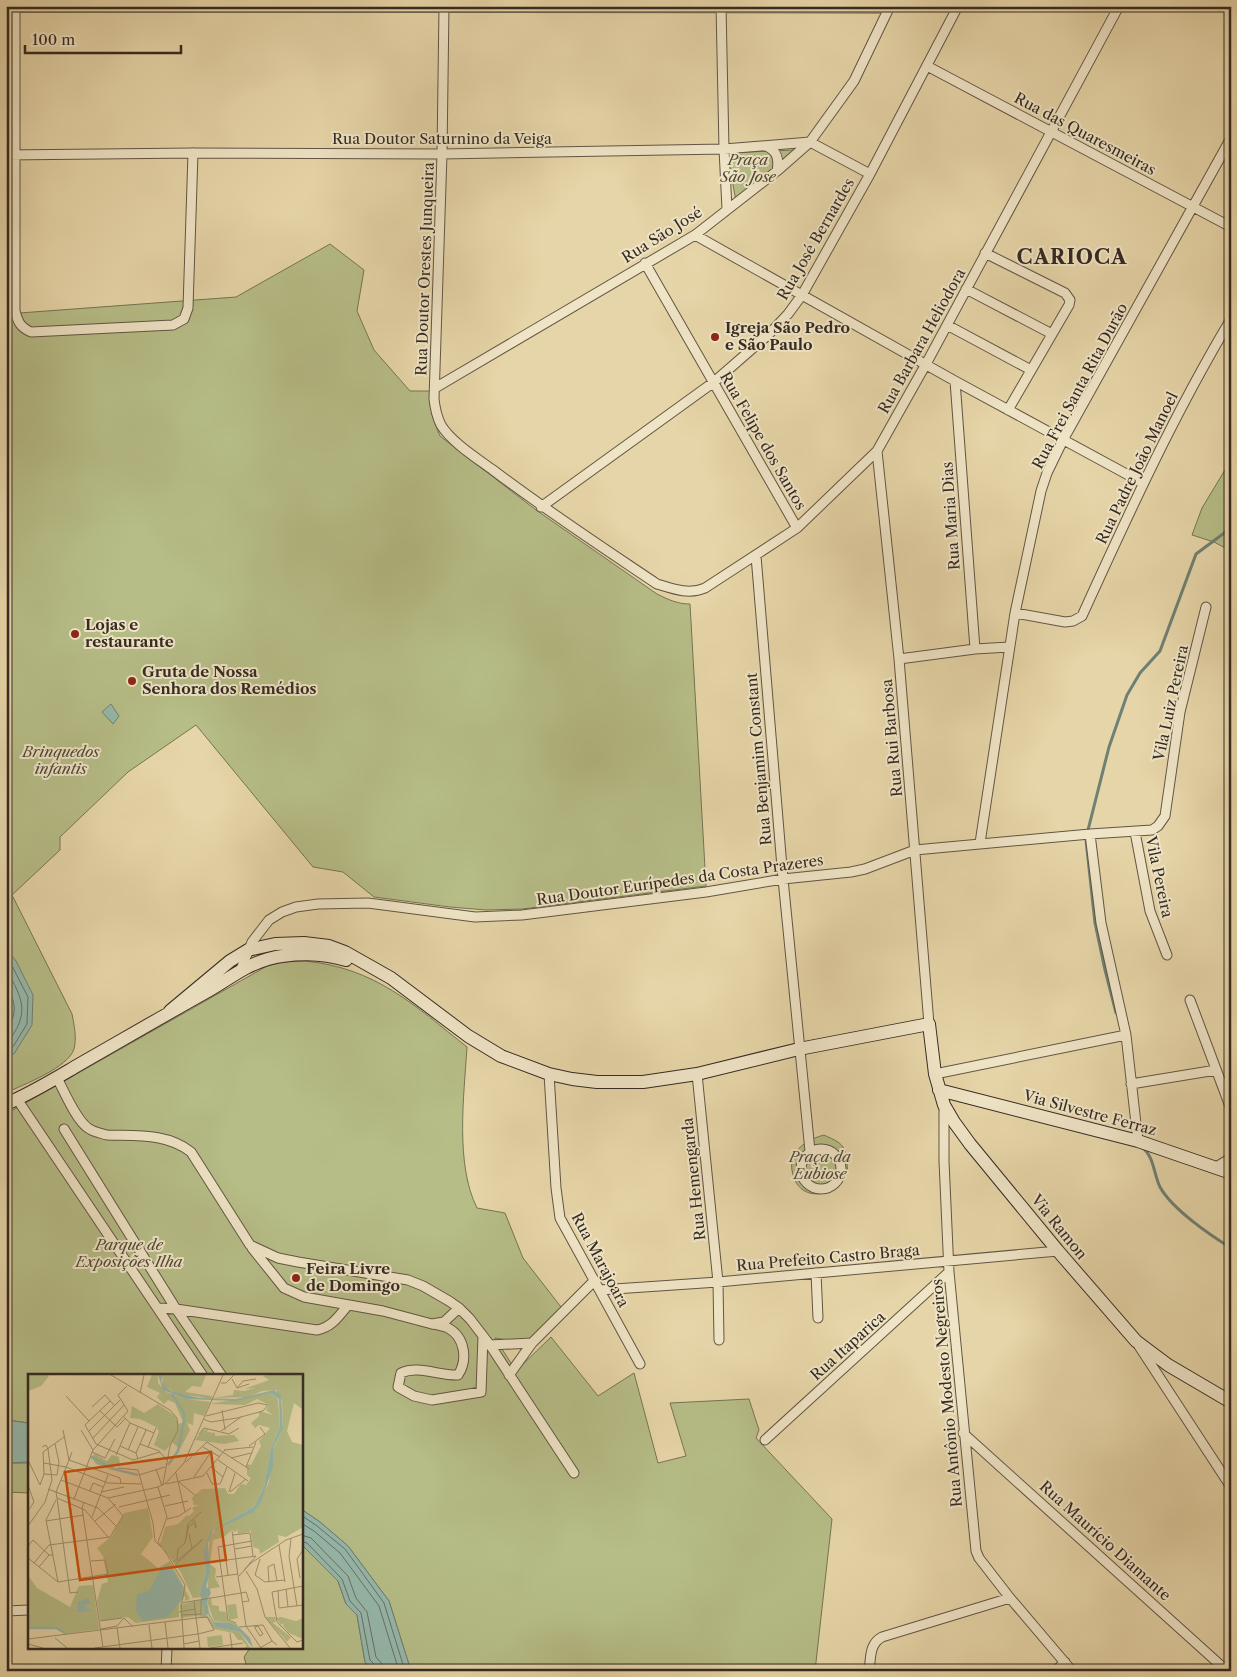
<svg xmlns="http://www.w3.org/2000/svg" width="1237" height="1677" font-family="'Libre Caslon Text',serif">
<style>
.green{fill:#b6bd87;stroke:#767454}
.water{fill:#96b8ab;stroke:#6f8074}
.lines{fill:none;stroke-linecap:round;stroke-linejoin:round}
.shore{stroke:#667266;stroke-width:1}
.stream{stroke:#6f8074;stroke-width:3}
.street-casing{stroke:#615644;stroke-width:11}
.secondary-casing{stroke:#352b22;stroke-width:14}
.street{stroke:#efe4c6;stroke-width:9}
.secondary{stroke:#efe4c6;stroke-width:12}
.poi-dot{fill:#8f2418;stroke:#efe4c6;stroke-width:2}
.labels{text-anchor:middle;stroke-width:4;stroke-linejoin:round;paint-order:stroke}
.street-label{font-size:15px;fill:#352b22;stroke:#efe4c6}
.park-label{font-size:15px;font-style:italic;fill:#4f4836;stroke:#efe4c6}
.poi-label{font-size:15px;font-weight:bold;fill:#352b22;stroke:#efe4c6;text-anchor:start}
.district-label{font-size:20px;font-weight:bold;letter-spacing:1px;fill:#352b22;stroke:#efe4c6}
.inset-river{fill:none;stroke:#96b8ab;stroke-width:2.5}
.inset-road{fill:none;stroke:#9f9172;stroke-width:1}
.view{fill:#cd520f;fill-opacity:0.15;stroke:#cd520f;stroke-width:2.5}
.inset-edge{fill:none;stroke:#352b22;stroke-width:2.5}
</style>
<rect width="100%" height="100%" fill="#e6d5a8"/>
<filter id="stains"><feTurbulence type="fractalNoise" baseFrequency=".004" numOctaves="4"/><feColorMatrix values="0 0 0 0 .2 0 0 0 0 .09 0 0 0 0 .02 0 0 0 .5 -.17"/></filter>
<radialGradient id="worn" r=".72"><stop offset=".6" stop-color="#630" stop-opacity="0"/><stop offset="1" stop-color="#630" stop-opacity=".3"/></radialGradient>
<path class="green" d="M794,150l-58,51 -9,-48z
M330,244l34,26 -7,41 17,39 36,41h20c-1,17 3,29 10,45l96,74 121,84c12,6 21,10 33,10l16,282 -184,23 -36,1 -36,-3 -76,-10 -31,-25 -30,-5 -117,-142 -68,47 -68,65v13l-48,45 60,119c2,10 5,24 2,35 -6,19 -50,35 -68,44v-779l230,-17z
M1231,460v91l-17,-9 -22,-7 10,-27z
M305,961c71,7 109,44 162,86 -3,49 -12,117 10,161l28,5 18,45 38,49 -31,33 -17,1 -18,-3 21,33 35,-34 47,59 36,-23 24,90 28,-7 -16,-53 79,-4 10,31 -3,8 76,81 -17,152h-404l-22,-70 -41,-55 -28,-24 -19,-13v-133h-272v47l-23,-3v-306l261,-148 16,-4z
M824,1135c6,3 15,6 19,12 2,2 3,8 3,11 1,4 2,11 1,15 -7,21 -40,30 -51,9 -13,-25 5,-41 28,-47z
M6,1463h23v30l-23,-1z
M301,1544l37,37 8,23 11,11 8,47 8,9h-125l-4,-14 6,-9h51z"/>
<path class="water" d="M111,704l8,12 -6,8 -11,-12z
M6,949l10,12 17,34 -1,30 -18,29 -8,3z
M6,1420l23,3v39l-23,1z
M301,1509l19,13 28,24 41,55 22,70h-38l-8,-9 -8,-47 -11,-11 -8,-23 -37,-37z"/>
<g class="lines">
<path class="shore" d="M6,957l5,7 17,33 -1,27 -16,26 -5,2
M6,968c17,33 25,44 0,77
M6,984c10,19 12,29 0,48
M301,1515l16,11 28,23 39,54 21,68
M301,1523l13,8 26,22 39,53 20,65
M301,1535l10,3 37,38 8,22 11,14 9,45 6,7 1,7
M301,1541l6,2 35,36 8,22 11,12 9,47 6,6v5"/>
<path class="stream" d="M1087,834l22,-87 18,-52 13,-22 20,-22 36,-97 35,-26
M1086,840l9,83 10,47 11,43
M1143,1148c11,9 11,27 17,39 12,22 50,48 71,61"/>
<g class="street-casing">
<path id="street" d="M15,6v305c3,11 5,16 16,21l142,-7 11,-6 4,-11 5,-155
M444,6l-2,148 -8,245c1,9 3,18 7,26 10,17 37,34 52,45 54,41 109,77 164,114 16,5 32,11 48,4l92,-60 80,-77 49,-87 193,-358
M721,6l3,143 3,60
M15,7l874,1
M927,66l304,161
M766,146c12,5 13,14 11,25
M6,155l187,-2 249,1 282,-5 86,-7 60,32
M695,235l260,146 188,102
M985,253l80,40 5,7 -1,5 -61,105
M645,263l152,265
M966,289l86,45
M947,325l84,45
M955,381l20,268
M435,388l260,-153 82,-64 33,-29 44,-61 36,-75
M877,451l22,208 30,365
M541,507l173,-125 55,-48 19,-20 14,-19 68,-121 88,-168
M756,556l27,323 27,272
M1015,613l50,9 8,-1 9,-5c46,-101 92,-202 149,-297
M899,659l76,-10 34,-2
M1135,832l15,79 17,44
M1090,834l11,89 25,112 12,106
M980,843l35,-230 26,-122 6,-18 16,-33 168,-302
M241,969l11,-27 17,-22 13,-8 14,-5 22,-3 50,-1 107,14 47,-2 184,-23 77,-13 68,-7 14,-3 50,-19 175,-16 62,-4 6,-4 7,-10 15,-104 26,-105
M1190,1000l41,109
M549,1074l7,114 4,30 80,146
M697,1074l21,208 1,58
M935,1074l191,-39
M57,1078c7,13 19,42 31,50 5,4 12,5 19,7 30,1 60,-2 84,17l59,93 28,13 20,4 110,18 15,6 26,15 10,7 11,11 20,26 84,128
M1131,1084l85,-14
M17,1099l186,277
M944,1107v54l5,111 27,279 3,7 31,40 62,73
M64,1129l112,180 46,67
M801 1169a20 20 0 1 1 40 0a20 20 0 1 1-40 0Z
M1216,1167l15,-9
M252,1248l32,40 20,9 79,14 49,13 12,-2 15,-14
M816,1273l2,45
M600,1290l118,-8 340,-31
M159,1308l17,1 141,21c15,-3 22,-14 31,-25
M432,1324c5,1 11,2 16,4 17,9 20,32 10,47 -18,1 -40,-10 -57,-2l-3,14 16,9 18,4 49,-8 2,-56
M490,1345l42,-2
M1139,1346l92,141
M509,1375l23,-32 62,-62
M963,1433l264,238
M765,1440l184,-168
M6,1611l23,-1
M166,1671l1,-23
M869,1671c2,-13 0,-27 13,-34l128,-39
M1055,1671l10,-9"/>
</g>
<g class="secondary-casing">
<path id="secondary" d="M170,1011l60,-50 18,-11 27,-6 29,-1 25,3 16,6 46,26 77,58 33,20 48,18 23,5 25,3h46l54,-8 102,-25 130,-25 6,50 9,31 10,17 16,22 88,107 78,90 32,24 63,37
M939,1090l199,51 93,32
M6,1104c26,-11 50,-26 74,-40 42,-24 85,-49 128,-73 21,-12 36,-25 60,-32 25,-7 54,-6 78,1"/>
</g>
<use href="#street" class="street"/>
<use href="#secondary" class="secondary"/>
</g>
<g class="poi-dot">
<circle cx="715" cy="337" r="5"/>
<circle cx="75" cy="634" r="5"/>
<circle cx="132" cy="681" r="5"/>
<circle cx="296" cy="1278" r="5"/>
</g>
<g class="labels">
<g class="street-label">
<text transform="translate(1085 134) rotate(28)" y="5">Rua das Quaresmeiras</text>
<text x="442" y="144">Rua Doutor Saturnino da Veiga</text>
<text transform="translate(662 235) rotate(-32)" y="5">Rua São José</text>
<text transform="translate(816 239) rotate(-60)" y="5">Rua José Bernardes</text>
<text transform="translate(425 269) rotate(-88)" y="5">Rua Doutor Orestes Junqueira</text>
<text transform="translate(922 341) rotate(-61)" y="5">Rua Barbara Heliodora</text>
<text transform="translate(1080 386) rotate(-62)" y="5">Rua Frei Santa Rita Durão</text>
<text transform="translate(763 441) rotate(60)" y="5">Rua Felipe dos Santos</text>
<text transform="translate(1137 468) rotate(-64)" y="5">Rua Padre João Manoel</text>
<text transform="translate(951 516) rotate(-94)" y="5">Rua Maria Dias</text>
<text transform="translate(1171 703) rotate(-78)" y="5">Vila Luiz Pereira</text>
<text transform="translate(892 738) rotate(-95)" y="5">Rua Rui Barbosa</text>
<text transform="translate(759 759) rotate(-95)" y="5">Rua Benjamim Constant</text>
<text transform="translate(1159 877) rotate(78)" y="5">Vila Pereira</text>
<text transform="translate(680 880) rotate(-8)" y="5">Rua Doutor Eurípedes da Costa Prazeres</text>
<text transform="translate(1090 1113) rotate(15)" y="5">Via Silvestre Ferraz</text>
<text transform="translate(694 1179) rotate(-96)" y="5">Rua Hemengarda</text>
<text transform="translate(1059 1227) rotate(51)" y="5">Via Ramon</text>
<text transform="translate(828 1258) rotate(-5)" y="5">Rua Prefeito Castro Braga</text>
<text transform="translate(600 1260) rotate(62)" y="5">Rua Marajoara</text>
<text transform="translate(848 1346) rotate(-42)" y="5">Rua Itaparica</text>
<text transform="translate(947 1393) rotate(-95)" y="5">Rua Antônio Modesto Negreiros</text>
<text transform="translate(1105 1541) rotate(42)" y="5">Rua Maurício Diamante</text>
</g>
<g class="park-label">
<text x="748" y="165">Praça<tspan x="748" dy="17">São Jose</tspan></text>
<text x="61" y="757">Brinquedos<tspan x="61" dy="17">infantis</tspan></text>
<text x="820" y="1162">Praça da<tspan x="820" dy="17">Eubiose</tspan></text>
<text x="129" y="1250">Parque de<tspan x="129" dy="17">Exposições Ilha</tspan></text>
</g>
<g class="poi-label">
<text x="725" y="333">Igreja São Pedro<tspan x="725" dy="17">e São Paulo</tspan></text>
<text x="85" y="630">Lojas e<tspan x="85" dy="17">restaurante</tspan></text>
<text x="142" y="677">Gruta de Nossa<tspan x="142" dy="17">Senhora dos Remédios</tspan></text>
<text x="306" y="1274">Feira Livre<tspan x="306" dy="17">de Domingo</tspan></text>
</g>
<g class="district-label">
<text x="1072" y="264">CARIOCA</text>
</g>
</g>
<g transform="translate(28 1374)">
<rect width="275" height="275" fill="#e6d5a8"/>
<path d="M0,1h20l1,1 -8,10 -13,5zM124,1h6v8l8,9 20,7 24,3 -6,14 -10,-3 -1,12 -6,-2 3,7 -10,19 -8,-7 -7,9 -11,-6 5,-14 -3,-4 -16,-8 -10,-1 2,-12 12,7 14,-9 17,12 4,8 4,-2 -8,-19 -7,-3 -4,4 -7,-7 3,-4 -13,-6zM135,1h43l-5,12 -9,-1 -7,6 27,4 -1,3 -36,-6 -13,-9zM239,1h36v35l-9,-7 -7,28 5,11 11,3v82l-17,10 -8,-2 1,7 -19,12 -1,-5 -6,-2 -3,-19v4l-12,2 -1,-6 -1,4 -4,-2 -8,7 -11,3 -3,24 6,5 -1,9 5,9 -12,2 1,-51 7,-9 39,-18 14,-29 4,-33 10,-20 -1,-29 -6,-10 -14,1 -15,6 -34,1 20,-3 1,-5 10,1 12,-3 -12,1 25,-9 -6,-4zM242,19l8,6 2,28 -9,21 -7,39 -10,20 -44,24 -7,20 3,21 -6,21 3,4 -10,1 -13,-27 -20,-27 5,-17 13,-3 9,-9 6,4 -4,-3 5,-5 -2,-3 7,-3h-5l-2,-7 10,-9 23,-1 3,6h6l7,-10 5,1 5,-7 -4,-3v-11l4,1 10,-19 -2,-5 11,-13 -11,-3 -4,3 -4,-5 8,-7v-5l14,4 -7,-5 3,-5 -12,-6 -12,6 -35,-1zM180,55l-1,3 8,1v3l19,-1 5,6 -15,3 -29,-4 7,-10zM67,80l12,7 5,-6 7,2 1,7 -7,1 -1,5 -16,-6 -5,-7zM120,134l5,29 -12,17 17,14 12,-7 20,38 -5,2v-5l-6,8v13l-43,6 -8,-6 -28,4 -3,-20 5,-17 6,-2 -5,-26 -6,-8 15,-12 12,-23zM0,201l9,13 33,19 9,-21 14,-1 6,44 -34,5 -9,-6h-28zM183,223l1,8 7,1v5l7,1 2,9 9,3 2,4 -9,-5 -16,-2 -7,-20zM176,225l1,13 11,15 24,5 10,16h-6l3,-2 -5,-6h-4l-5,-7 -19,-4 -6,-11h-11l6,-3 -22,3 -1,-13zM208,230l2,14 -9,2 -2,-15zM237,243h10l1,4 -3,2 18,14 -4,5zM253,243l15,4 7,-3v21l-14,-6 -6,-7 1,-3 -3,2 -5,-7zM194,261l1,10 -15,2 -1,-10z" fill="#b6bd87"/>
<path d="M130,1h5l-2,7 10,9 28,7 37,1 38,-9 7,5 2,34 -10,19v19l-12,35 -7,10 -41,19 -5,12 2,29 -4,16 3,-1 2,6 -4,8 2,12 5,9 16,1 10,5 10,10 3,10 -13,-16 -24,-5 -8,-13 -11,3 8,-4 -5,-20 6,-21 -3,-21 7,-20 44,-24 10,-20 7,-39 9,-21 -1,-28 -9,-6 -34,8 -50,-2 -23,-9zM141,191l14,22 -2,13 -13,17 -26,4 -6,-11 1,-16 12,-3 12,-22zM60,224l3,6h-5l-1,3 7,4 -15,1 1,-10z" fill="#96b8ab"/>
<path class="inset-river" d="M63,83l23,12 24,6M140,91l10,-14 6,-30v-8l-12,-19M0,254h28l9,5"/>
<path class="inset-road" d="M83,1l59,35 7,8 1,12 -8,16 -7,38M204,5l5,9 12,-4M193,9h5l8,-8M209,14l6,-7 13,-2M112,19l4,-18M38,22l23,25M82,27l-25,24 11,19 37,16 27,-8M64,33l13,-12 9,10M194,36l3,20M72,37l17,16 8,-8M95,42l7,7 24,10M175,45l8,3 26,-4 26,-7 5,-6 -10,-2 -52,13M53,56l12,20M61,57l31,-31M193,57l20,-14M171,60l5,-6 25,6 10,-6M65,64l31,-33M112,70l19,7 8,9M92,72l16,7 2,6M221,72l16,-12 -5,-7M120,73l8,-19M175,73l17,10M100,76l10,-23M196,76l29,-3M44,78l-3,8 51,18 1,6M64,78l13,6 10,-19M108,79l10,-23M88,81l14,-32M203,84l20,-5M0,86l12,25 4,-11 -1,-22 21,-15M190,86l30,21M158,88l21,-20 42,27M16,89l22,4 42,16 33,1M183,93l12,10M218,93l10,-25M90,94l20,2 15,53 2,18 6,6M128,95l6,17M148,99l9,39M179,99l5,11h8l7,-17M16,100l13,1 2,-13 -4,-18M111,101l26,-8M166,103l17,-25M151,108l17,14M138,110l37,-8 22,-26M0,111l6,17 -6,9M20,115l50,19 19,19M62,117l3,-8 10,4M28,118l1,6 28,12 23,27M28,118l13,-32 -6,-30M73,118l23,-5M201,118l6,-19M202,118l16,-13M29,124l13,95 8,-1M80,124l50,-11M46,125l19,-49 35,-39 -10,-16 9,-9M28,126l-10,20 12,62M56,128l-2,6 21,139M42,129l10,76M137,132l23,-5M91,133l51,-12M64,143l16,-42M139,145l12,-3 12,-8M18,147l38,-6M67,147l21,-17M0,152l17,-24 7,-22 -4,-31 -2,-4 -4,2M162,152l3,-3 3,5 -1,-7h-3M204,157l6,45M161,160l3,15M205,161l17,-2 3,23M263,165l-2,17 8,50M157,169l4,-18M251,171l6,37M0,172l5,-6 16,15M207,175l17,-3M137,177l20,34 -3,17M138,179l-8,-11 9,-25 -9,-30 8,-4 18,-20 39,-88M0,184l30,24M232,185l-5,16 10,7 20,-2M198,186l2,15M192,187l36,-5M145,188l4,-3 1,-10 7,-6 3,-19 13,-12M6,189l15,-18 61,-8 13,-21 -15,-18 -47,-18M147,191l28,-26 -26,22M11,193l10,-12h4M216,196l12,-14M218,197l11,18 8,28 25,31M188,203l22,-3M272,204l-3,-19 6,-9M30,208l50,-8 -3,-14 -14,1M241,208l-1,-15 6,-3 3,17M275,212l-31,6 5,30 20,20 6,-2M258,215l2,18M250,216l1,18 24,-3M166,227l2,17 11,-1 7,13 -16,4M214,228l7,-1 -3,-9 -5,1 5,33 15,22M153,229l60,-10 -3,-16 13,-14 35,-23 17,-6M153,229l3,45M151,238l16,-3M154,241l19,-1v-14M152,246l16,-2 4,30M72,247l22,-3M137,248l3,26M208,249l-8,-3 -10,-73 34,-6M121,251l3,23M227,251v3l5,8 3,-2 -5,-8 -3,1M89,252l7,-8 9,9M211,253l24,-2 9,16M89,254l3,20M73,255l16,-3M202,259l2,15M27,264l12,10M0,265l152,-19M0,270l15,4M156,270l15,-3M67,274l103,-14M182,274l33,-5M232,274l12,-7 5,4"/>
<path class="view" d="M183,78l15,108 -146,20 -15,-108z"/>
<rect width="275" height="275" class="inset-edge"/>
</g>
<rect width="1237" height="1677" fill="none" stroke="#e6d5a8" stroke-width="25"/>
<rect x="8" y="8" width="1222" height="1662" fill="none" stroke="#352b22" stroke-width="2.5"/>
<rect x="12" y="12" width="1212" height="1652" fill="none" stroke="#352b22"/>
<path d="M25 45v8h156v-8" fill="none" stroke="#352b22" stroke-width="2.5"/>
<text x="32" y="45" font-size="15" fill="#352b22" stroke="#efe4c6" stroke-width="4" paint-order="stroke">100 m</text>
<rect width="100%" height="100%" filter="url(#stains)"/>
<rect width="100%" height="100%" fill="url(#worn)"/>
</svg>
